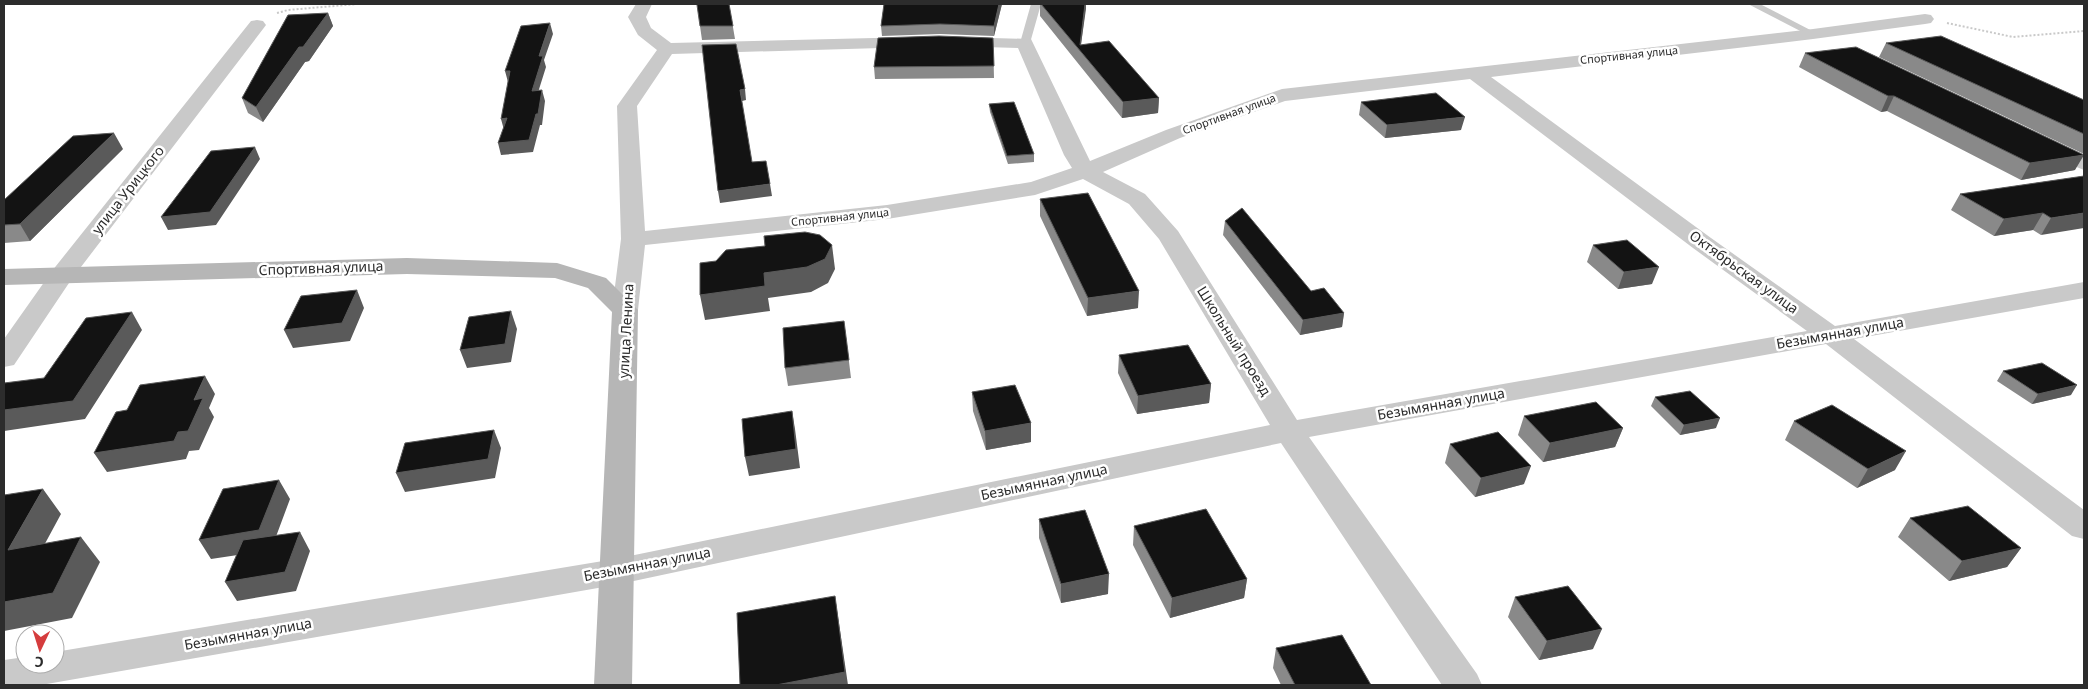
<svg xmlns="http://www.w3.org/2000/svg" width="2088" height="689" font-family="'Noto Sans',sans-serif">
<style>
.lines{fill:none;stroke-linecap:round;stroke-linejoin:round}
.path{stroke:#c9c9c9;stroke-width:2;stroke-dasharray:2 2;stroke-linecap:butt}
.lane{fill:#c9c9c9;fill-rule:evenodd}
.street{fill:#c9c9c9;fill-rule:evenodd}
.secondary{fill:#b6b6b6;fill-rule:evenodd}
.wall{fill:#898989}
.shaded-wall{fill:#5a5a5a}
.building{fill:#131313;stroke:#5a5a5a}
.labels{text-anchor:middle;stroke-width:5;stroke-linejoin:round;paint-order:stroke}
.far-street-label{font-size:11px;fill:#2c2c2c;stroke:#fff}
.street-label{font-size:14px;fill:#2c2c2c;stroke:#fff}
</style>
<rect width="100%" height="100%" fill="#fff"/>
<g class="lines">
<path class="path" d="M277,13l11,-3 69,-6
M1947,23l66,14 71,-6"/>
<path class="lane" d="M1031,4h10l-11,39 -5,3 -5,-3z
M1748,4h12l58,30 -5,3 -3,-1z"/>
<path class="street" d="M636,4h16l-6,13 5,11 20,15 244,-6 6,1 3,4 -3,4 -6,1 -243,7 -35,52 8,125 242,-26 144,-23 41,-14 -8,-13 -46,-107 -68,-2 -3,-4 3,-4 6,-1 75,2 59,122 76,-31 116,-41 531,-60 112,-15 6,1 3,4 -3,4 -6,1 -112,15 -322,38 220,161 124,88 249,-44v16l-230,41 230,171v29l-12,-3 -246,-192 -517,93 168,237 5,11h-40l-161,-242 -666,142 -574,100h-37v-25l21,-3v7h30v-12l560,-93 655,-134 -111,-186 -30,-35 -46,-25 -48,16 -148,24 -242,26 -7,65 -4,6 -9,2 -9,-2 -4,-6 9,-71 -4,-133 40,-56 -19,-15 -10,-18zM1470,79l223,169 114,83 -510,89 -119,-189 -33,-37 -42,-22 77,-34 105,-37z
M257,20l6,1 3,4 -3,4 -192,251 -57,85 -10,2v-28l48,-68 199,-250z
M2045,140l39,16v14l-47,-19 -3,-5 3,-5z"/>
<path class="secondary" d="M407,258l150,5 49,15 32,32 -6,375h-38l18,-373 -24,-24 -33,-10 -148,-4 -403,11v-16z"/>
</g>
<path class="wall" d="M729,4l6,35 -33,1 -2,-14z
M884,4h118l-8,32 -54,-2 -58,2 -1,-10z
M1040,4h46l-5,41 78,53 -1,15 -36,5 -82,-102z
M328,13l5,13 -24,35 -4,1 -42,60 -15,-9 -6,-15z
M993,38l1,40 -119,1 -1,-12z
M1886,43l198,57v54l-205,-97z
M1805,53l270,117 -54,10 -134,-69 -6,1 -82,-45z
M1361,102l100,28 -76,8 -26,-23z
M989,104l45,50v8l-26,2 -18,-52z
M123,149l-93,92 -26,2v-43z
M2084,176l-43,59 -8,-5 -39,6 -43,-26 9,-16z
M1040,199l98,109 -51,8 -47,-100z
M1225,221l86,70 33,22 -2,14 -42,8 -77,-100z
M1593,245l59,39 -34,5 -31,-27z
M844,321l7,57 -63,8 -3,-18z
M1119,355l92,29 -2,19 -72,11 -19,-41z
M2003,371l68,24 -39,9 -35,-23z
M972,392l59,31v19l-45,8 -13,-39z
M1655,397l61,31 -36,7 -29,-29z
M1524,416l99,12 -8,19 -72,15 -25,-27z
M1794,421l101,49 -38,18 -72,-48z
M1450,444l74,40 -49,13 -30,-34z
M1910,518l111,30 -14,19 -58,14 -51,-44z
M1039,519l69,75 -47,9 -22,-65z
M1134,526l113,53 -3,19 -74,20 -37,-73z
M1515,597l78,52 -54,11 -31,-43z
M1276,648l95,37h-90l-8,-17z"/>
<path class="shaded-wall" d="M999,4h3l-8,32v-10z
M1085,4h1v5l-6,42v-6z
M328,13l5,13 -24,35 -4,1 -42,60 -7,-15 43,-60z
M550,23l3,11 -9,26 2,7 -11,35 -3,-11 7,-35z
M505,71h5l-2,11z
M745,89l1,11 -4,1 -2,-11z
M542,90l3,11 -3,24h-2l-7,27 -32,3 -3,-12 38,-29z
M1888,96h6l-7,15 -6,1z
M1159,98l-1,15 -36,5 1,-16z
M1465,117l-4,13 -76,8 2,-13z
M507,118l-3,12 -3,-11z
M114,133l9,16 -93,92 -10,-17z
M255,147l5,12 -44,66 -48,5 -7,-13z
M2084,155l-9,15 -54,10 9,-17z
M770,184l2,12 -52,7 -2,-12z
M2043,213l-10,17 -39,6 10,-17z
M2084,213v15l-43,7 10,-17z
M832,245l3,24 -7,14 -17,9 -43,6 2,13 -65,9 -5,-25 64,-22z
M1659,267l-7,17 -34,5 6,-17z
M357,290l7,18 -14,33 -57,7 -9,-18z
M1139,291l-1,17 -51,8 1,-18z
M511,311l6,18 -6,33 -44,6 -7,-18z
M132,312l10,18 -57,89 -81,12v-21z
M1344,313l-2,14 -42,8 3,-15z
M205,376l10,18 -6,14 5,9 -15,33 -10,1 -3,8 -79,13 -13,-19 100,-53z
M1211,384l-2,19 -72,11 1,-18z
M2077,385l-6,10 -39,9 6,-10z
M792,411l3,18 5,39 -51,8 -4,-19z
M1720,418l-4,10 -36,7 4,-10z
M1031,423v19l-45,8 -1,-19z
M1623,428l-8,19 -72,15 7,-19z
M494,430l7,18 -6,30 -90,14 -9,-19z
M1906,451l-11,19 -38,18 11,-19z
M1531,466l-7,18 -49,13 6,-19z
M279,480l11,19 -19,51 -60,9 -12,-19z
M43,489l18,25 -33,61 -20,-25z
M300,532l10,19 -14,40 -59,10 -12,-19z
M81,537l19,25 -28,56 -68,13v-29z
M2021,548l-14,19 -58,14 13,-20z
M1109,574l-1,20 -47,9v-19z
M1247,579l-3,19 -74,20 2,-20z
M835,596l13,89h-72z
M1602,629l-9,20 -54,11 8,-19z"/>
<path class="building" d="M698,4h31l4,22h-33l-3,-21z
M884,4h115l-5,22 -54,-2 -59,2z
M1041,4h44l-5,41 29,-4 50,57 -36,4z
M328,13l-25,34h-4l-43,60 -14,-9 46,-83z
M550,23l-11,33h4l-11,35 10,-1 -4,24h-2l-7,26 -31,3 9,-25 -6,1 9,-48h-5l16,-45z
M939,36l54,2 1,28 -120,1 4,-29z
M1941,36l143,64v34l-198,-91z
M736,44l9,45 -5,1 12,72 14,-1 4,23 -52,7 -16,-146z
M1856,47l228,108 -54,8 -136,-67h-6l-83,-43z
M1436,93l29,24 -78,8 -26,-23z
M1014,102l20,52 -27,2 -18,-52z
M114,133l-94,91 -16,1v-25l69,-64z
M255,147l-45,65 -49,5 50,-66z
M2084,176v37l-33,5 -8,-5 -39,6 -44,-25z
M1088,193l51,98 -51,7 -48,-99z
M1242,208l69,83 13,-3 20,25 -41,7 -78,-99z
M805,232l15,3 12,10 -7,14 -18,8 -43,6 1,13 -65,9v-32l16,-2 10,-11 39,-4 -1,-10z
M1627,240l32,27 -35,5 -31,-27z
M357,290l-15,33 -58,7 17,-34z
M511,311l-6,33 -45,6 9,-33z
M132,312l-59,89 -69,9v-27l40,-5 42,-60z
M844,321l5,39 -64,8 -2,-40z
M1188,345l23,39 -73,12 -19,-41z
M2042,363l35,22 -39,9 -35,-23z
M205,376l-11,24 9,-2 -15,33 -10,1 -4,9 -80,12 22,-41 11,-2 13,-25z
M1015,385l16,38 -46,8 -13,-39z
M1690,391l30,27 -36,7 -29,-28z
M1596,402l27,26 -73,15 -26,-27z
M1832,405l74,46 -38,18 -74,-48z
M792,411l4,38 -51,8 -3,-38z
M494,430l-6,29 -92,14 9,-30z
M1498,432l33,34 -50,12 -31,-34z
M279,480l-20,50 -60,10 24,-51z
M43,489l-35,61 73,-13 -28,56 -49,9v-107z
M1968,506l53,42 -59,13 -52,-43z
M1206,509l41,70 -75,19 -38,-72z
M1085,510l24,64 -48,10 -22,-65z
M300,532l-15,40 -60,10 18,-42z
M1568,586l34,43 -55,12 -32,-44z
M835,596l10,76 -69,13h-36l-3,-72z
M1342,635l29,50h-76l-19,-37z"/>
<g class="labels">
<g class="far-street-label">
<text transform="translate(1629 55) rotate(-6)" y="4">Спортивная улица</text>
<text transform="translate(1229 114) rotate(-20)" y="4">Спортивная улица</text>
<text transform="translate(840 217) rotate(-6)" y="4">Спортивная улица</text>
</g>
<g class="street-label">
<text transform="translate(128 190) rotate(-52)" y="5">улица Урицкого</text>
<text transform="translate(321 268) rotate(-2)" y="5">Спортивная улица</text>
<text transform="translate(1744 272) rotate(36)" y="5">Октябрьская улица</text>
<text transform="translate(626 331) rotate(-87)" y="5">улица Ленина</text>
<text transform="translate(1840 333) rotate(-10)" y="5">Безымянная улица</text>
<text transform="translate(1234 341) rotate(58)" y="5">Школьный проезд</text>
<text transform="translate(1441 404) rotate(-10)" y="5">Безымянная улица</text>
<text transform="translate(1044 482) rotate(-12)" y="5">Безымянная улица</text>
<text transform="translate(647 564) rotate(-11)" y="5">Безымянная улица</text>
<text transform="translate(248 634) rotate(-10)" y="5">Безымянная улица</text>
</g>
</g>
<rect width="2088" height="689" fill="none" stroke="#2c2c2c" stroke-width="10"/>
<g transform="translate(40 649) rotate(184)"><circle r="24" fill="#ffffff" stroke="#ababab"/>
<path d="M0-4L9 19L0 12L-9 19Z" fill="#d53c3d"/>
<text y="-8" font-size="14" font-weight="bold" text-anchor="middle" fill="#2c2c2c">С</text>
</g>
</svg>
